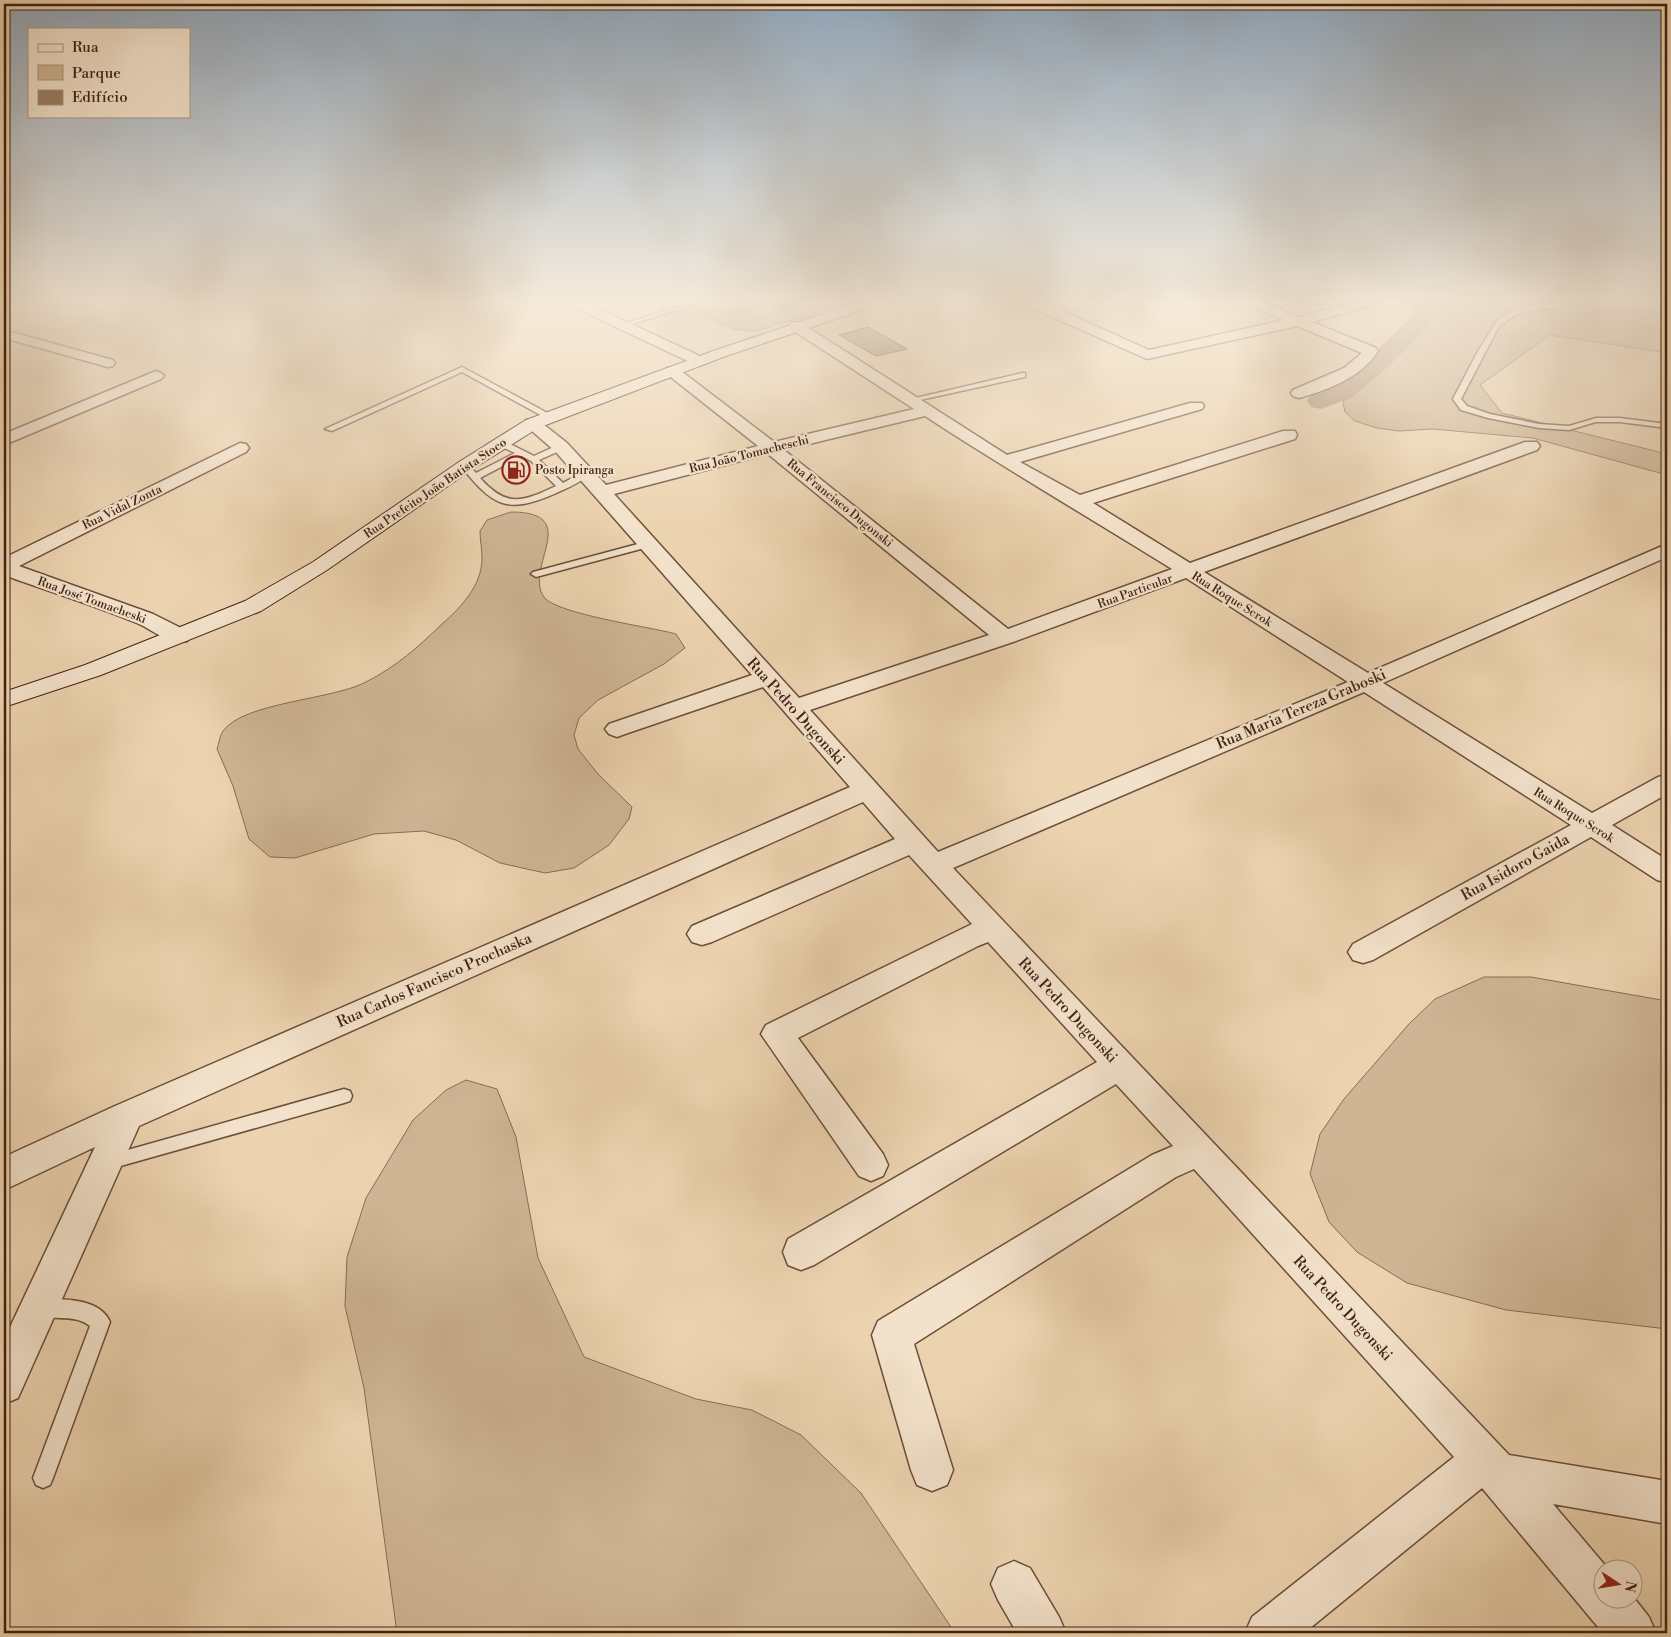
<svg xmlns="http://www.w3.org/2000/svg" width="1671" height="1637" font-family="'Libre Bodoni',serif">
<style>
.green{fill:#cfb594;stroke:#886c54}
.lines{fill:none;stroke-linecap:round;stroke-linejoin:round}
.river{fill:#b2977a;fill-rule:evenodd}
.building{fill:#9a7e64;stroke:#422213}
.service-casing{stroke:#6c4e3a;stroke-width:3}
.minor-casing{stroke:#6c4e3a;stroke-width:3}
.secondary-casing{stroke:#422213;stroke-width:2}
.service{fill:#f3e2cb;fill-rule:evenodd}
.minor{fill:#f3e2cb;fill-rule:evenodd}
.secondary{fill:#f3e2cb;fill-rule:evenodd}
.labels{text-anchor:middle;stroke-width:4.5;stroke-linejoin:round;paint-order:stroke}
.far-street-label{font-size:12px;fill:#422213;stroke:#f3e2cb}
.far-poi-label{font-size:12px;fill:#422213;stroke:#f3e2cb;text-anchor:start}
.street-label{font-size:15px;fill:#422213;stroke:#f3e2cb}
</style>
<rect width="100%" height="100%" fill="#ecd3af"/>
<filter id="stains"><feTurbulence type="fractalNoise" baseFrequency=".004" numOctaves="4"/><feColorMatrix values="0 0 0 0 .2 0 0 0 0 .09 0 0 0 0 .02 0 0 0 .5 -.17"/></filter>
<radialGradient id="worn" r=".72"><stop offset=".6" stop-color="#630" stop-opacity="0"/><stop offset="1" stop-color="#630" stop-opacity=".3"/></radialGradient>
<path class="green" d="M729,300h98l10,4 -12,3 -14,9 -31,7 -16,6 -13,2 -17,-2 -39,-17 28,-7z
M1453,300h214v53l-117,-18 -70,50 22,28 165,41v21l-134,-37 -101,-9 -33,2 -22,-3 -22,-7 -10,-9 -2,-9 2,-7z
M511,512c73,0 12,56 33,85 12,17 107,30 132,37l9,14 -21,16 -66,36 -19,18 -5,17 4,14 20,25 34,33 -3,12 -20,26 -35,23 -29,5 -45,-10 -44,-23 -32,-9 -50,3 -79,24 -25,-1 -21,-18 -16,-53 -16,-37c2,-6 3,-14 6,-18 21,-29 109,-31 143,-49 31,-16 51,-34 76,-58 19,-17 40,-38 40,-66 0,-9 -2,-18 -2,-27l7,-11z
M1484,977h47l136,24v328l-161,-19 -99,-27 -50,-31 -28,-30 -19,-48 10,-40 24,-35 65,-75 26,-25z
M466,1080l31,9 19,48 22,121 46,99 112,42 56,11 49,25 60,58 94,140h-558l-33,-245 -19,-82 2,-49 19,-59 47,-78 33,-30z"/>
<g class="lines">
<path class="river" d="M1422,300h25l-13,14 -7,14 -37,37 -39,33 -30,11 -10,-2 -4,-6 4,-6 20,-9 41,-31 36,-35 3,-8z"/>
</g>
<path class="building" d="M868,327l39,22 -31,7 -37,-21z"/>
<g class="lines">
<g class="service-casing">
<path id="service" d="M691,302l3,2 -1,1 -67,21 -5,-1z
M1579,302l88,3v4l-88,-3 -47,4 -17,5 -16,11 -38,73 6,7 23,8 49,10 30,2 27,-8h24l47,6v4l-47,-6h-24l-27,8 -30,-2 -51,-10 -27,-8 -8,-11 24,-46 20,-32 13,-9 21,-6z
M462,367l91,49 -7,2 -84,-46 -130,59 -7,-2z
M1022,373h3v4l-114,25 -4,-2z
M498,441h6l30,15 24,-11h6v4l-25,11 24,23 18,-10 7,2c-8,8 -23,14 -34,19 -48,21 -62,11 -93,-28l7,-2 8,9 39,-20 -17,-8zM522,456l9,5 25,25c-34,16 -49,22 -76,-8z
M649,541l3,1v4l-116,31 -5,-3 2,-2z
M344,1089l6,2 2,5 -2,5 -6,2 -234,66 -6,-2 -2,-5 2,-5 6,-2z
M41,1299c22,0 59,-1 69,23l-57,156 -3,7 -7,3 -7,-3 -3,-7 57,-152c-17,-13 -37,-4 -55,-12l-3,-6 3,-6z"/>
</g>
<g class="minor-casing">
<path id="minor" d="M563,300h17l124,58 2,3 -2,3h-10l-129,-61z
M1019,300h17l13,6 28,-6h22l-1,3 -36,8 87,39 135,-30 -42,-17 -1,-3h17l41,17 64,-17h16l-1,4 -66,18 64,26 2,3c-16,26 -50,39 -79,47l-6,-2 -2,-3 2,-3 51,-22 18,-15 -65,-27 -150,33 -126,-56z
M796,322l5,1 206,132 183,-52h12l2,3 -2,3 -182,53 60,33 203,-64h12l2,4 -2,4 -202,64 97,60 335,-121h12l3,4 -3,4 -333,122 164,101 299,-129v13l-284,126 209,130 66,-36 9,-2v19l-55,31 55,35v23l-10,-3 -66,-43 -218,123 -10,3 -10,-3 -5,-8 5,-8 218,-119 -207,-133 -411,176 556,587 158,26v43l-114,-20 56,66h-5v30l30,-2 15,19 7,16h-53l-121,-145 -178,145h-59l7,-16 202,-160 -260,-288 -18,8 -262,167 39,126 -6,15 -15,6 -15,-6 -6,-15 -39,-135 6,-14 274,-166 21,-9 -57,-62 -302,181 -13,5 -13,-5 -5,-13 5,-13 309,-177 -109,-120 -10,4 -180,92 85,116 5,11 -5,11 -12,5 -12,-5 -98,-142 5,-9 206,-101 -63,-69 -197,87 -10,3 -10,-3 -5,-8 5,-8 203,-87 -32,-37 -724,324 -121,272 -14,6v-64l91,-193 -91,43v-33l111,-51 735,-319 -87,-100 -138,47 -8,3 -8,-3 -4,-5 4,-5 143,-49 -197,-224 -31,-27 2,-4h12l29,23 39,42 152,-39 -91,-72 -3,-3 3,-3h10l97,74 140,-33 -123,-80 -2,-3 2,-3zM925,416c81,53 165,102 247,153l-164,60 -224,-179zM768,454l221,181 -190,63 -185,-204zM1186,578l162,104 -410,170 -128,-142 203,-68z
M4,330l109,30 2,3 -2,3 -5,1 -104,-29z
M156,371l5,2 3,3 -3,3 -157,66v-11z
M240,443l6,1 3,4 -3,4 -227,114 134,48 34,17 3,5 -3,5c-18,4 -34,-11 -50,-18 -43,-18 -89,-32 -133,-48v-17z
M1014,1561l16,7 29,49 7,16h-49l-19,-33 -7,-16 7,-16z"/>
</g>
<g class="secondary-casing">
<path id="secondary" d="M865,300h20l-2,3 -157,53 -188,72 -67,42 -144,100 -66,41 -160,64 -97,32v-15l81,-27 160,-64 68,-39 146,-100 67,-42 190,-70z"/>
</g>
<use href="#service" class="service"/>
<use href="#minor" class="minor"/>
<use href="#secondary" class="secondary"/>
</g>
<linearGradient id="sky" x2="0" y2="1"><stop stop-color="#92a8bc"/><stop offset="0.57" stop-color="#f6ebdb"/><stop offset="1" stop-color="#f6ebdb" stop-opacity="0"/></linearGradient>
<rect width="1671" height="529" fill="url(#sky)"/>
<defs>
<g id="fuel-ring" transform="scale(1.4375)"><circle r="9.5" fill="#f3e2cb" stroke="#8f2418" stroke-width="1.5"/><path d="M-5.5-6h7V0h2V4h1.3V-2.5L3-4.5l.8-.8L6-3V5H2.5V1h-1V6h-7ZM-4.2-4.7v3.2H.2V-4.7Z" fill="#8f2418"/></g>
</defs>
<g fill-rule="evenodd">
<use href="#fuel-ring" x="516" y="470"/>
</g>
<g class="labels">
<g class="far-street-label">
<text transform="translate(749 454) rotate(-14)" y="4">Rua João Tomacheschi</text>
<text transform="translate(435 488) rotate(-34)" y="4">Rua Prefeito João Batista Stoco</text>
<text transform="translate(840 503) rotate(39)" y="4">Rua Francisco Dugonski</text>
<text transform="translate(122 507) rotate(-26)" y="4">Rua Vidal Zonta</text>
<text transform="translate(1135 591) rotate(-20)" y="4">Rua Particular</text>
<text transform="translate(1232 599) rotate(32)" y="4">Rua Roque Scrok</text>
<text transform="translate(92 600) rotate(20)" y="4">Rua José Tomacheski</text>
<text transform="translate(1574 815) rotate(32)" y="4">Rua Roque Scrok</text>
</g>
<g class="far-poi-label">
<text x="535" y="474">Posto Ipiranga</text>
</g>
<g class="street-label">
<text transform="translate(1301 709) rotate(-23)" y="5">Rua Maria Tereza Graboski</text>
<text transform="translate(796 711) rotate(48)" y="5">Rua Pedro Dugonski</text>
<text transform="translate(1515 867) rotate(-29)" y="5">Rua Isidoro Gaida</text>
<text transform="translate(434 980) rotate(-24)" y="5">Rua Carlos Fancisco Prochaska</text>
<text transform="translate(1068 1010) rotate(47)" y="5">Rua Pedro Dugonski</text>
<text transform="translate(1343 1308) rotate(47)" y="5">Rua Pedro Dugonski</text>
</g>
</g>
<rect width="1671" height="1637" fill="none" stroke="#ecd3af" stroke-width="20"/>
<rect x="5" y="5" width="1661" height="1627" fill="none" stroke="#422213" stroke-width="2.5"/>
<rect x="10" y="10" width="1651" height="1617" fill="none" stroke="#422213"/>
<rect x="28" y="28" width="162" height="90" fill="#f3e2cb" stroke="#ac9581"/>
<rect x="38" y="44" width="25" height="8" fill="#f3e2cb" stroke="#ac9581"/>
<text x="72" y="52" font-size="15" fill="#422213">Rua</text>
<rect x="38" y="65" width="25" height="15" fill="#cfb594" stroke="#ac9581"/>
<text x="72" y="78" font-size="15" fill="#422213">Parque</text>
<rect x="38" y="90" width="25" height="15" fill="#9a7e64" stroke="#ac9581"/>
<text x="72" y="102" font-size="15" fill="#422213">Edifício</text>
<g transform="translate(1618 1584) rotate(102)"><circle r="24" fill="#f3e2cb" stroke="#ac9581"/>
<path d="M0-4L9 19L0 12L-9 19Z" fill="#8f2418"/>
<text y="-8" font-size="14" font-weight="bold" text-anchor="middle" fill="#422213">N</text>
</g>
<rect width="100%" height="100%" filter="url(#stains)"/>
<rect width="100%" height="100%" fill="url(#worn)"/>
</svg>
